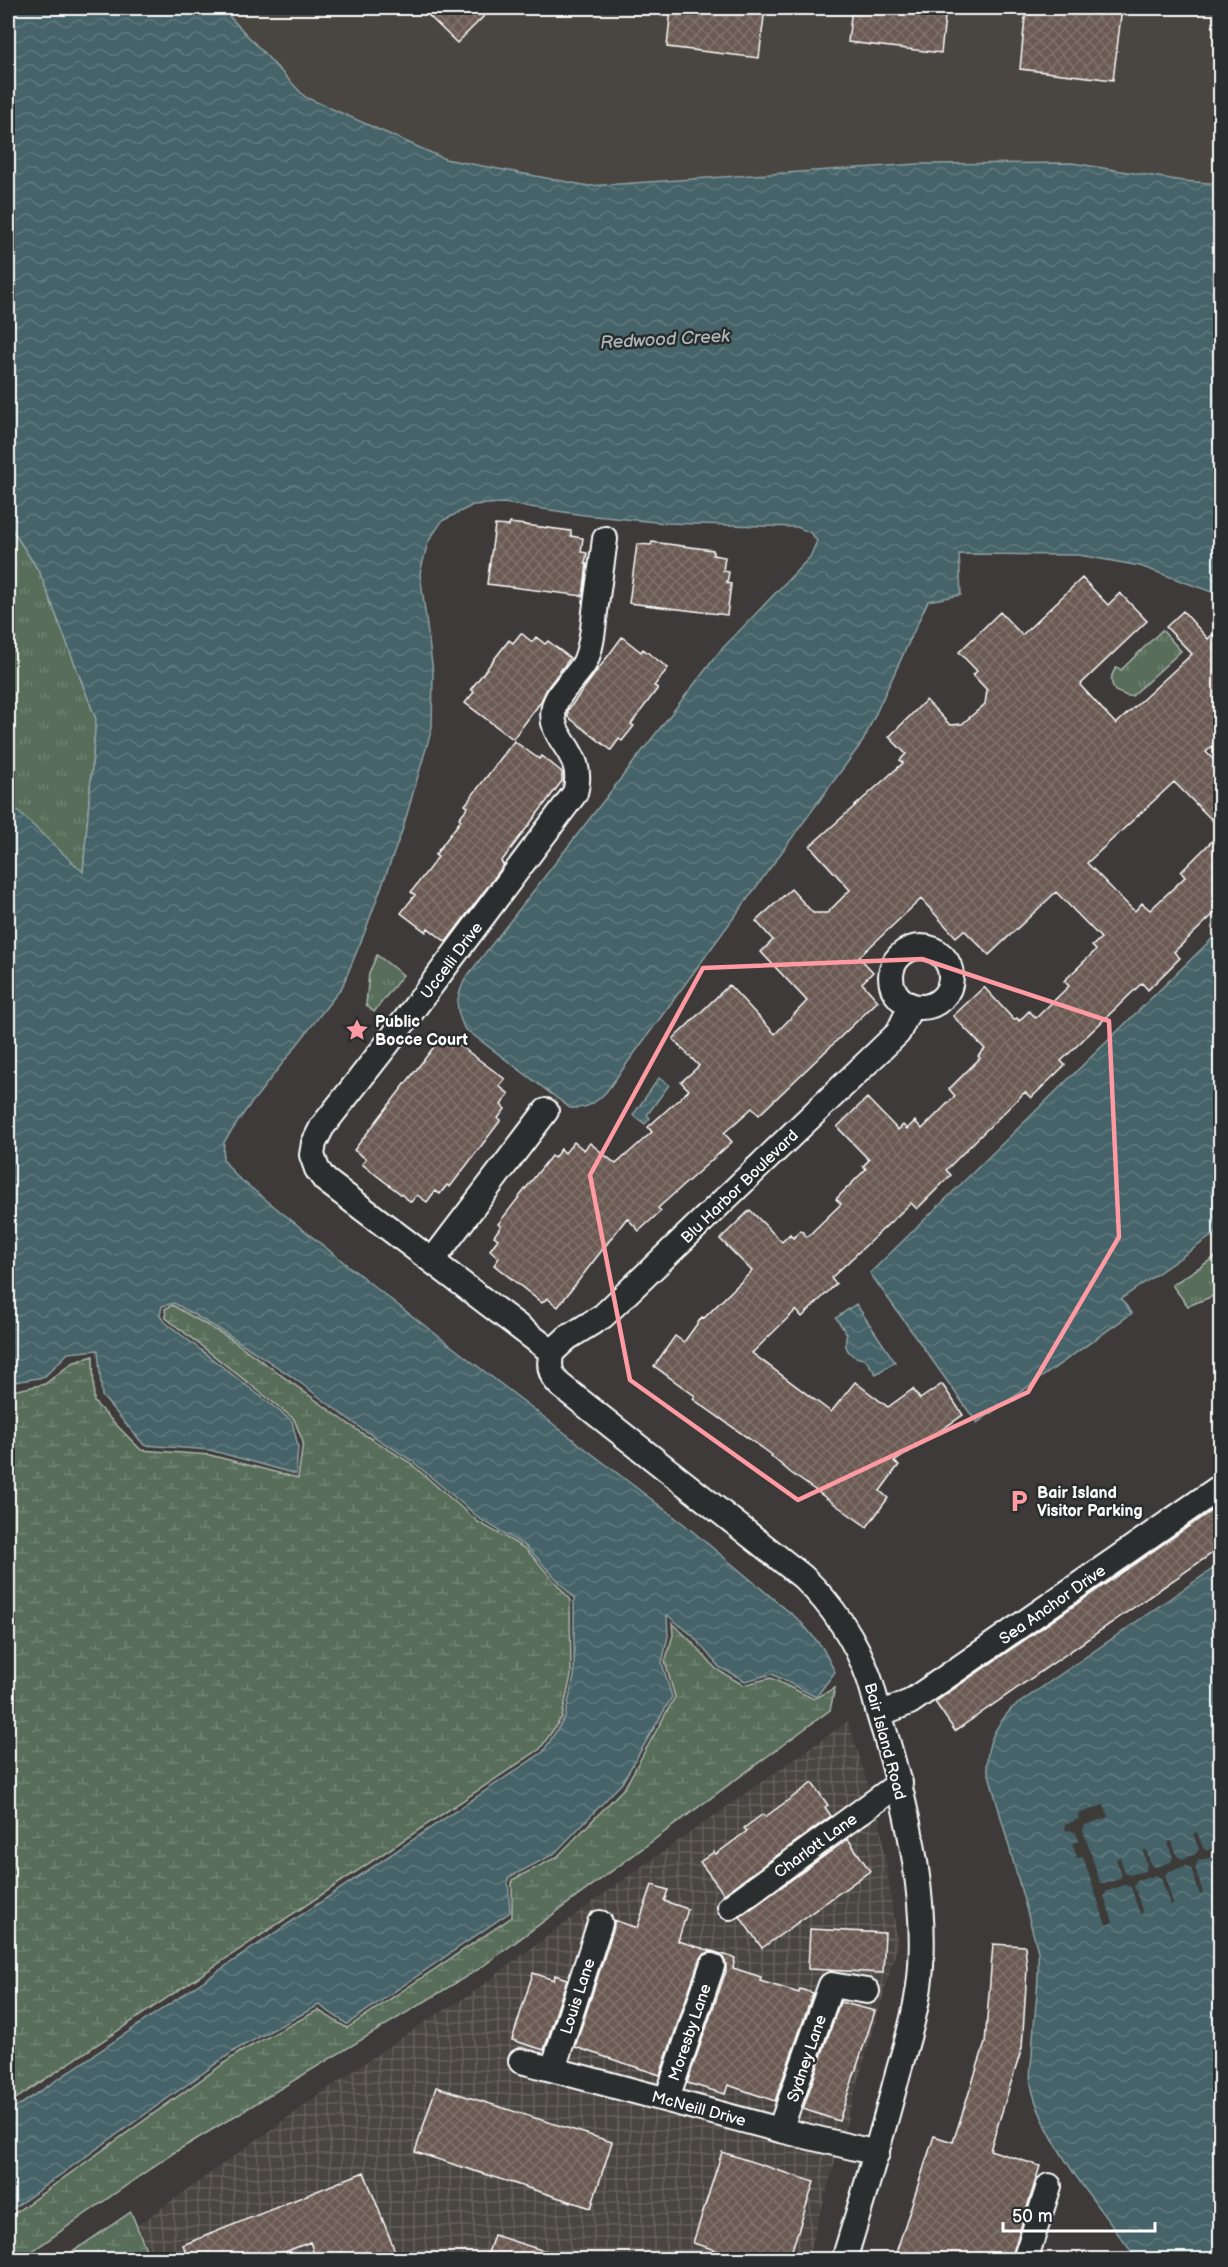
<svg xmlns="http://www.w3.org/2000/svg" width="1228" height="2267" font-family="'Balsamiq Sans',sans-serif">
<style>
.built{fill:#4a4440}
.industrial{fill:url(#industrial-grid)}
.wetland{fill:url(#wetland-marsh);stroke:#acb6ac;stroke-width:1.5}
.park{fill:url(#park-tufts);stroke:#acb6ac;stroke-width:1.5}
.water{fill:url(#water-waves);stroke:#8fa1a4;stroke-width:1.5}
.pier{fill:#3d3a39}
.building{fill:url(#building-cross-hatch);stroke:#fff;stroke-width:1.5}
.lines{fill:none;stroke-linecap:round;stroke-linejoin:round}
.minor-casing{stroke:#fff;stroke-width:28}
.minor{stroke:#2a2d2e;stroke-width:24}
.marked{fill:none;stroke:#ff9aa2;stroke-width:4.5;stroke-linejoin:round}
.labels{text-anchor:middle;stroke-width:5;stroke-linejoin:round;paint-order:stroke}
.street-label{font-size:16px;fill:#fff;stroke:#2a2d2e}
.poi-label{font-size:16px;font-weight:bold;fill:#fff;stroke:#2a2d2e;text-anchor:start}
.water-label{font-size:18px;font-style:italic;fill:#abb9bb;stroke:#2a2d2e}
</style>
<defs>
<pattern id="industrial-grid" width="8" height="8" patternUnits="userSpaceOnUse" patternTransform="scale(1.5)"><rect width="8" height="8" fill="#4a4440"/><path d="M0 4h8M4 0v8" fill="none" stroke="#65605d"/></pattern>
<pattern id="wetland-marsh" width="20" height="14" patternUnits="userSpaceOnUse" patternTransform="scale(1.5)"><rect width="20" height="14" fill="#586e5a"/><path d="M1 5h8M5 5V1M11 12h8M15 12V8" fill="none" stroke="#718473"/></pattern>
<pattern id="park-tufts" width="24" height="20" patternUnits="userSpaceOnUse" patternTransform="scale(1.5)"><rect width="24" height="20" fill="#586e5a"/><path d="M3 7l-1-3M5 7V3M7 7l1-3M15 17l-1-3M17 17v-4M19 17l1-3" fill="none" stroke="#718473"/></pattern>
<pattern id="water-waves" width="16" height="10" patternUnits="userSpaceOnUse" patternTransform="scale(1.5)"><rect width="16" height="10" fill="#456368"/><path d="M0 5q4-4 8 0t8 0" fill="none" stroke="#617a7f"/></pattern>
<pattern id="building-cross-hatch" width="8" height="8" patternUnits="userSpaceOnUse" patternTransform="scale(1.5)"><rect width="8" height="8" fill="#6a5a52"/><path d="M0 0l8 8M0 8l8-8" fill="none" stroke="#80736c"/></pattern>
</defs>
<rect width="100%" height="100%" fill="#3d3a39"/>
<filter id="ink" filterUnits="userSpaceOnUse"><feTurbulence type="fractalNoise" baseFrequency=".0167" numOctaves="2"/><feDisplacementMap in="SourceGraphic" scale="12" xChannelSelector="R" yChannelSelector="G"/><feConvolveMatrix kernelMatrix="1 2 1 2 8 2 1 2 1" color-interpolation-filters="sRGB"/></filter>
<g filter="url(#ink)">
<path class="built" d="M226,8h994v176l-37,-3 -111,-18 -154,1 -329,22 -144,-27 -140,-62 -75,-80z"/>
<path class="industrial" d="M848,1721l32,100 18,123 -91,315h-655l-14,-34 216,-155 69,-47 45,-27 142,-107z"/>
<path class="wetland" d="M172,1305l59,34 129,93 49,30 69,60 48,27 44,50 1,77 -9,41 -22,32 -532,355v-712l37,-8 27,-21 21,-7 1,46 47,48 69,5 88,23 5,-36 -9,-23 -128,-101 -1,-9z
M672,1623l16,15 28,31 27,16 28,-7 43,21 21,-11 -5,22 -351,259 -309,186 -149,104h-13v-41l232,-166 78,-42 29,18 165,-111v-37l45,-23 68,-70 50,-90 -10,-35 8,-27z
M131,2212l19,47h-88z"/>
<path class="park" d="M8,523l32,50 56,146 -13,154 -75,-71z
M1162,630l19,21 -49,45h-5l-12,-5c-5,-9 -5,-16 2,-24l4,3z
M377,955l26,20 -29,37 -8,-7 3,-32z
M1220,1254v42h-7l-25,10 -16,-21z"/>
<path class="water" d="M8,8h218l4,9 75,80 140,62 144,27 329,-22 154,-1 111,18 37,3v411l-80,-29 -61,-11 -120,-1 2,41 -33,6 -65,140 -257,351c-12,12 -19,17 -36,16l-106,-80c-9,-21 -9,-27 1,-49l255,-328 90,-94 7,-16 -6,-8 -14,-6 -131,-4 -82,-8 -81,-12 -30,2 -31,16 -14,21 -8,31 13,99 -1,56 -30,103 -38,103 -22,53 -96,123 -22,32 -1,17 12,16 151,121 299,229 115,96 22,26 13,25 -19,25 -44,-23 -27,7 -26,-14 -27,-32 -25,-20 1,21 -6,27 10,34 -50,86 -68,71 -46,24 2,34 -163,112 -28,-19 -82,44 -229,163v-99l535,-361 22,-35 9,-40v-79l-47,-51 -47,-28 -69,-59 -49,-31 -71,-53 -59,-39 -58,-34 -12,3 -2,9 5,7 127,99 6,25 -2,28 -86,-24 -66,-5 -42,-49 -4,-46 -30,3 -24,24 -36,6v-581l75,70 13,-153 -56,-146 -32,-50z
M1220,931v299l-99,69 11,14 -155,110 -107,-150z
M659,1078l10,7 -22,30 3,3 -5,6 -12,-9z
M856,1304l39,58 -19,12 -11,-15c-14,-1 -23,-10 -18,-25l-11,-16z
M1220,1564v695h-83c-34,-46 -96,-120 -106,-175 -2,-9 0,-19 1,-28 1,-35 8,-70 6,-105l-51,-184c-1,-24 9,-41 25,-59z"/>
<path class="pier" d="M1104,1805l4,12 -23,8 -2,5 17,52 5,2 14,-5 3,-4 -6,-16 4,-2 5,16 4,2 16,-4 2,-5 -4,-15 3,-1 5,15 5,2 15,-5 2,-4 -5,-16 4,-1 5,15 5,3 14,-5 3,-5 -6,-15 4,-2 6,16 4,2 13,-4v12l-4,-2 -18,5 -3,6 8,26 -3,2 -9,-27 -5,-2 -19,6 -2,4 8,28 -3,1 -9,-27 -5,-3 -19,6 -3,5 9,27 -3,1 -9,-27 -6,-2 -18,6 -3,5 9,26 -7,3 -23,-68 -6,1 -5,-15 7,-2 -3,-8 -6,-3 -4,1 -2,-6 15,-6 -1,-5z"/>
<path class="building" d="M421,8h71l-35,35z
M671,8h94l-6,50 -92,-11z
M852,8h94l-5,45 -93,-11z
M1026,8h96l-9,72 -93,-11z
M510,523l61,8v5l12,2 -2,14 6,1 -2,11h2l-4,32 -96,-12 8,-59 14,1z
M652,542l61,8v5l12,2 -2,14 6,1 -2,11 4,1 -4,31 -98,-12 8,-59 14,1z
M1082,578l26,27 12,-12 27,28 -67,64 36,39 76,-70 -26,-27 17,-16 25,28 5,-5 8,8v96l-15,14 15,15v62l-47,-47 -87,81 44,45 4,3 7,-8 8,7 35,-33 -4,-5 40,-40v75l-47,45 6,6 -32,32 -6,-7 -81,78 4,4 -34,33 -6,-6 -46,45 -33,33 5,5 -34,34 -6,-6 -80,75 5,6 -34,33 -6,-7 -44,43 79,59 24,-30 33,25 25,-18 7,10 22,-15 21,31 -69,47 5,3 -19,26 8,7 -21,29 -76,-54 -20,-17 1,-1 -79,-56 2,-3 -41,-30 21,-30 9,6 18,-25 2,1 48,-47 -32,-32 30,-29 32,32 8,-8 3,4 8,-8 6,7 34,-33 -5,-5 30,-30 -3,-3 6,-6 -32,-33 30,-29 31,32 5,-5 4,4 8,-8 7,8 33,-33 -6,-7 31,-31 -2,-2 7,-7 -32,-33 31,-29 30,33 3,-2 2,3 10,-10 7,7 33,-32 -5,-5 32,-31 -4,-4 9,-8 -45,-46 -67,63 -25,-25 -8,7 -35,-38 -62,58 14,15 -11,11 16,18 -119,114 -7,-7 -28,25 8,9 -74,66 3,3 -22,20 -12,-13 -69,89 -11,-9 -5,5 -48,-38 5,-7 -9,-8 8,-11 -4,-3 7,-10 -3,-2 53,-68 3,2 7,-9 4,4 9,-11 10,8 6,-7 26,21 36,-32 -4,-5 41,-37 -8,-8 18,-16 -26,-27 56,-54 46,49 32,-33 -46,-49 12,-12 -17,-19 35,-32 22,24h14l23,-23 -40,-44 93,-83 -3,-3 6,-6 -17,-17 37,-37 24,25 12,-1 23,-20 2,-14 -14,-15 4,-4 -18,-19 41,-40 22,23z
M521,633l11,9 4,-5 9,7 3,-3 22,17 -22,29 -8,16 -27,36 -48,-36 9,-11 -3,-3 38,-49 4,3z
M622,637l19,15 2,-3 25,19 -14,18 4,2 -27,36 3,2 -12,15 -3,-2 -8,11 -43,-33v-7z
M514,741l25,18 3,-3 20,16v9l-61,81 3,3 -58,77 -18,-14 -2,4 -25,-19 14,-18 -4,-3 27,-35 -3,-2 26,-35 -2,-2 9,-11 -3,-2z
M440,1039l11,8 4,-5 50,37 -6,7 10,8 -8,11 4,4 -7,9 3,2 -51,67 -3,-2 -7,9 -5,-3 -8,11 -10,-7 -6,7 -49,-38 4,-5 -12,-9z
M1221,1504v43l-266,184 -20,-29z
M812,1783l16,22 -3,2 6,9 -107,78 -24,-32 14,-10 2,2 31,-23 -3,-3 19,-14 2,3z
M848,1839l22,32 -108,77 -22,-31z
M652,1885l16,5 -4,11 24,8 -10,32 57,17 -2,10 28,9 -1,4 39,12 1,-4 13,4 -38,108 -47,-16 -3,9 -38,-11 39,-112v-7l-3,-7 -7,-5h-7l-6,3 -4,6 -39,114 -85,-28 39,-120v-7l23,8z
M810,1929l75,4 -2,40 -75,-4z
M993,1944l32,2 2,23 -5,79 -32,102 50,16 -29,93h-117l40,-123 19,6 32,-99z
M533,1973l21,7 1,-5 12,4 -23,71 -32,-10z
M840,2002l35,9 -36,110 -36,-12z
M436,2087l176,55 -21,66 -176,-56z
M722,2152l92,30 -25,77h-45l-51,-16z
M364,2172l34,87h-82l-6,-17 -43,17h-78l-6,-14z
M494,2235l67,21v3h-75z"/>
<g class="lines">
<g class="minor-casing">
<path id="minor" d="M891 977a30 30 0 1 1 60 0a30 30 0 1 1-60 0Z
M432,1261l114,-150
M552,1352c-4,13 -2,23 8,33l243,192c30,29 52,61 66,101 6,17 9,35 15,52 22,73 42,160 37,236 -2,37 -13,72 -23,107 -16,63 -35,125 -54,187
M552,1352l-227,-172 -8,-11 -5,-14 2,-12 8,-16 66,-84 187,-250c12,-43 -28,-51 -21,-86 3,-15 24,-31 31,-45 7,-16 8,-33 10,-50 3,-24 7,-49 10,-73
M552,1352l15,-14 36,-22 295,-283 13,-27
M879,1714l31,-12 310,-215
M730,1907l170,-124
M521,2061l259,69 97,23
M553,2069l47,-146
M667,2099l45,-133
M780,2130l51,-145 36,6
M1025,2260l24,-74"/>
</g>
<use href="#minor" class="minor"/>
</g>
</g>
<path class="marked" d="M922,959l187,62 10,216 -91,155 -230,108 -168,-120 -40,-205 113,-207z"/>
<defs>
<g id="sight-bare" transform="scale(1.8)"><path d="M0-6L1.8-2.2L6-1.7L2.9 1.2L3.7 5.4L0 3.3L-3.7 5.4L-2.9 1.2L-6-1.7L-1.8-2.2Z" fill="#ff9aa2" stroke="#2a2d2e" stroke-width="2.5" paint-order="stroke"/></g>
<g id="parking-bare" transform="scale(1.8)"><path d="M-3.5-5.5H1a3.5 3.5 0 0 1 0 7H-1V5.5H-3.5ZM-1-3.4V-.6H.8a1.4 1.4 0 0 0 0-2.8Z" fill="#ff9aa2" stroke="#2a2d2e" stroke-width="2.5" paint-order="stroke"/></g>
</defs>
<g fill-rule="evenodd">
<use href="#sight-bare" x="357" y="1030"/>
<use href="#parking-bare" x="1019" y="1501"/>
</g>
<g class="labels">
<g class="street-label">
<text transform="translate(451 960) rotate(-53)" y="6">Uccelli Drive</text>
<text transform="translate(739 1186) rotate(-44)" y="6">Blu Harbor Boulevard</text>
<text transform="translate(1052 1604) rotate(-35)" y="6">Sea Anchor Drive</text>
<text transform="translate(886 1741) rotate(75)" y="6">Bair Island Road</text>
<text transform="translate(815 1845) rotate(-36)" y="6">Charlott Lane</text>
<text transform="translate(577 1996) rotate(-72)" y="6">Louis Lane</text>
<text transform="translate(689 2032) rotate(-71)" y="6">Moresby Lane</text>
<text transform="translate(806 2058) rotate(-71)" y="6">Sydney Lane</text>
<text transform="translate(699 2108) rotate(15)" y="6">McNeill Drive</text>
</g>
<g class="poi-label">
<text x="375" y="1027">Public<tspan x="375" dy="18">Bocce Court</tspan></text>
<text x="1037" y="1498">Bair Island<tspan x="1037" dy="18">Visitor Parking</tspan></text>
</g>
<g class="water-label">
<text transform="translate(665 339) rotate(-3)" y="6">Redwood Creek</text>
</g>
</g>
<rect width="1228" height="2267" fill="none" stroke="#2a2d2e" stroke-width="30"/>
<rect x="15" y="15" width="1198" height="2237" fill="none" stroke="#fff" stroke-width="2" filter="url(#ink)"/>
<path d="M1003 2222v9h152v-9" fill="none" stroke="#ffffff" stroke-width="3"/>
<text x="1012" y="2222" font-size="18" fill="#ffffff" stroke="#2a2d2e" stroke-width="4.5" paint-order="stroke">50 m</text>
</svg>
